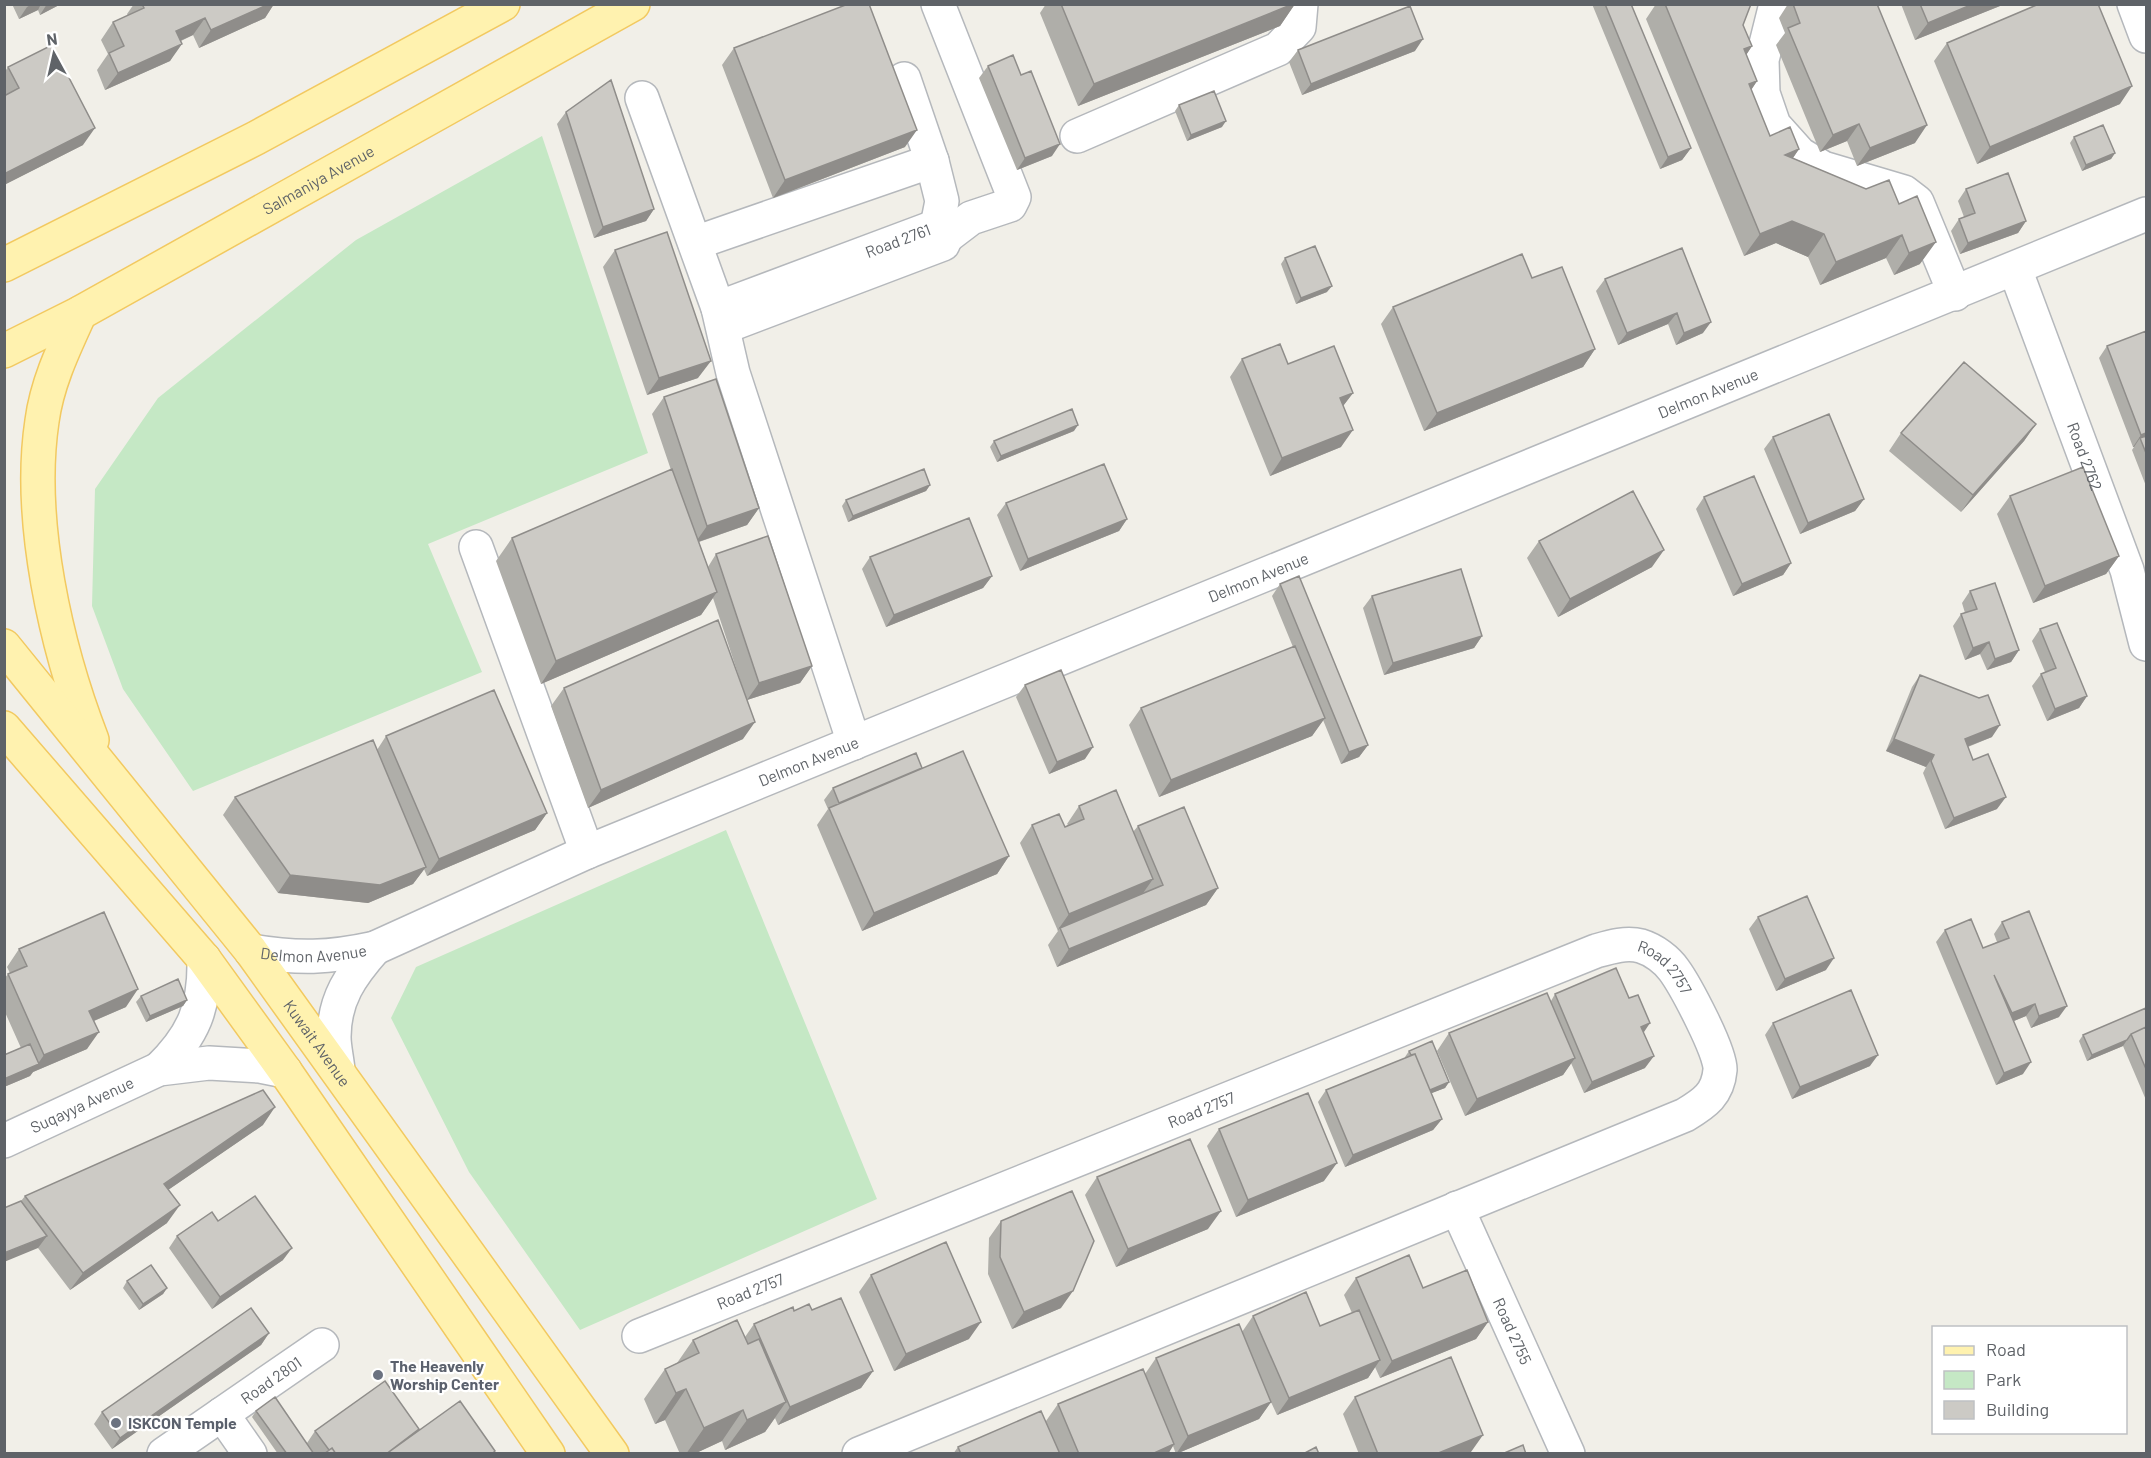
<svg xmlns="http://www.w3.org/2000/svg" width="2151" height="1458" font-family="Barlow,sans-serif">
<style>
.green{fill:#c5e8c5}
.lines{fill:none;stroke-linecap:round;stroke-linejoin:round}
.minor-casing{stroke:#b5b8bc;stroke-width:36}
.major-casing{stroke:#f2c960;stroke-width:36}
.minor{stroke:#fff;stroke-width:33}
.major{stroke:#fff2af;stroke-width:33}
.wall{fill:#afaea9}
.shaded-wall{fill:#8f8d8a}
.building{fill:#cccac5;stroke:#8f8d8a;stroke-width:1.5}
.worship-dot{fill:#6b7280;stroke:#fff;stroke-width:2}
.labels{text-anchor:middle;stroke-width:4.5;stroke-linejoin:round;paint-order:stroke}
.street-label{font-size:16px;fill:#5f6368;stroke:#fff}
.worship-label{font-size:16px;font-weight:bold;fill:#5b616d;stroke:#fff;text-anchor:start}
</style>
<rect width="100%" height="100%" fill="#f1efe8"/>
<path class="green" d="M542,136l106,317 -220,91 54,128 -289,119 -70,-102 -31,-83 3,-117 63,-91 198,-158z
M726,830l151,369 -297,131 -111,-158 -78,-154 25,-51z"/>
<g class="lines">
<g class="minor-casing">
<g id="minor">
<path d="M938,4l76,193 -4,8 -39,13 -25,19"/>
<path d="M1776,4l-14,56 1,33 11,32 26,29 23,14 81,24 13,10 38,92"/>
<path d="M2134,4l12,32"/>
<path d="M904,79l28,82 10,40 -5,25"/>
<path d="M642,98l76,210 15,65 121,370"/>
<path d="M1077,136l201,-87 21,-22 2,-23"/>
<path d="M695,243l237,-82"/>
<path id="s1" d="M2015,269l112,301 19,74"/>
<path id="s2" d="M718,308l219,-82 5,3 4,8 -3,7 -219,83"/>
<path d="M476,547l111,305"/>
<path id="s3" d="M251,951c47,8 78,7 124,-3l212,-96 1559,-638"/>
<path d="M159,1069c35,-34 46,-62 45,-110"/>
<path d="M338,1070c-1,-11 -4,-23 -4,-33 0,-38 17,-62 41,-89"/>
<path id="s4" d="M4,1141l155,-72 50,-6 51,3 25,5"/>
<path id="s5" d="M1457,1208l111,246"/>
<path id="s6" d="M639,1336l957,-385c14,-4 30,-9 45,-5 13,4 26,14 33,24 11,15 48,84 46,100 -2,24 -15,33 -35,45l-826,339"/>
<path d="M222,1414l28,40"/>
<path id="s7" d="M164,1454l158,-109"/>
</g>
</g>
<g class="major-casing">
<g id="major">
<path d="M4,265l252,-127 247,-134"/>
<path d="M80,313c-16,35 -33,70 -38,108 -15,99 14,226 50,319"/>
<path id="s8" d="M4,351l76,-38 553,-309"/>
<path id="s9" d="M4,646l247,305 361,503"/>
<path d="M4,728l200,231 81,112 263,383"/>
</g>
</g>
<use href="#minor" class="minor"/>
<use href="#major" class="major"/>
</g>
<path class="wall" d="M12,4h49l-21,11 -2,-5 -19,9z
M134,4h140l-9,14 -66,30 -6,-13 -12,6 -11,20 -65,29 -8,-20 11,-16 -7,-14 12,-18 15,-6 -1,-2z
M1046,4h249l-15,22 -202,80 -38,-93z
M1592,4h39l60,144 -9,12 -22,9z
M1656,4h95l-8,21 9,21 -6,9 11,26 -6,9 19,46 29,13 -6,9 73,31 23,-9 31,84 -26,11 -8,-17 -66,27 -12,-28 -32,-14 -32,13 -98,-237z
M1788,4h89l38,139 -58,23 -10,-25 -27,11 -44,-107 9,-12 -6,-15z
M1901,4h100l-1,2 -85,34z
M2031,4h67l22,100 -143,60 -43,-103 13,-18 85,-36z
M734,48l171,99 -132,51 -51,-133z
M1298,50l117,1 -113,44 -13,-33z
M988,66l33,9 31,81 -35,14 -38,-92z
M8,67l75,78 -79,40v-112z
M1179,105l43,22 -35,14 -12,-30z
M566,112l88,97 -8,12 -52,17 -37,-114z
M2074,137l41,16 -4,6 -29,12 -12,-28z
M1966,189l60,32 -8,12 -58,21 -9,-23 8,-12 5,-2 -6,-16z
M1682,248l21,85 -27,12 -8,-21 -50,21 -22,-54 9,-12z
M615,250l83,128 -51,17 -44,-128z
M1285,258l42,34 -31,12 -15,-40z
M1532,278l63,71 -12,18 -159,64 -43,-107 12,-17z
M2146,332v154l-14,-36 2,-3h-1l-34,-89 8,-12z
M1242,359l46,5 65,29 -10,13 -2,41 -71,29 -40,-99z
M664,397l95,111 -12,17 -48,17 9,25 8,-13 96,112 -12,17 -53,17 -4,39 -155,69 -37,-102 13,-18 179,1 -30,-91 -12,17 -160,69 -45,-123 16,-23 159,-68 -19,-56z
M2036,424l-12,17 -63,71 -72,-61 12,-18z
M1074,431l-77,31 -7,-15 4,-6z
M1773,437l91,62 -9,12 -55,23 -36,-85z
M930,485l-4,6 -78,31 -6,-16 4,-6z
M2010,496l109,60 -13,18 -73,29 -36,-89z
M1704,497l87,66 -8,12 -50,21 -37,-87z
M1006,503l121,16 -8,12 -99,40 -23,-56z
M1539,541l113,26 -94,50 -31,-59z
M870,557l122,19 -9,12 -97,39 -24,-58z
M1280,584l88,161 -9,12 -18,7 -18,-44 -11,16 -153,61 -30,-72 12,-17 152,-61 -21,-51z
M1970,591l49,59 -8,12 -24,8 -7,-16 -15,6 -12,-34 8,-12 4,-1 -3,-10z
M1372,596l110,40 -8,12 -90,27 -21,-67z
M2040,629l47,67 -8,12 -32,13 -15,-35 9,-12 4,-2 -13,-31z
M1920,675l72,62 -24,10 5,13 24,49 -52,20 -22,-56 3,-6 -40,-16 26,-64z
M1025,685l60,74 -36,15 -33,-77z
M386,736l161,77 -12,17 -108,46 -3,-7 -11,15 -45,19 -90,-10 -55,-78 12,-18 142,-47z
M922,768l87,88 -12,18 -135,57 -45,-106 11,-16 -4,-9 9,-12z
M1079,806l54,26 5,-6 80,62 -12,17 -149,62 -9,-22 10,-14 -38,-88 12,-18 33,2 3,-2 -1,-1z
M1758,917l68,53 -50,21 -27,-62z
M2002,922l57,95 -28,11 -5,-12 -12,5 9,53 -27,11 -60,-143 9,-12 38,18 14,-6 -3,-8z
M19,949l107,58 -32,14 -7,28 -54,23 -3,4 -26,11v-32l17,-7 -17,-38v-31l4,-5 2,-1 -3,-6z
M1555,994l89,39 1,35 -61,25 -13,-30 -8,12 -98,41 -28,-65 12,-18 102,-32z
M141,996l46,4 -4,6 -37,16 -10,-20z
M2146,1010v90l-23,-54 -36,15 -8,-20 4,-6z
M1773,1023l97,43 -78,33 -27,-64z
M1409,1051l40,31 -4,6 -14,5 11,26 -9,11 -88,37 -27,-65 8,-12 79,-32v-1z
M263,1125l-95,65 -1,33 -97,67 -32,-42 -17,-47 4,-5z
M1219,1129l105,52 -88,36 -29,-71z
M1097,1177l111,52 -92,38 -31,-72z
M218,1221l65,39 -71,49 -43,-61 8,-12z
M1001,1221l60,87 -49,21 -24,-55 1,-36z
M871,1275l98,64 -75,32 -35,-79z
M1356,1278l67,10 65,34 -12,17 -96,39 -5,-11 -7,11 -91,37 -6,-13 -12,17 -83,35 -3,-8 -5,8h-215l5,-7 88,-26 12,-17 87,-30 11,-16 86,-26 11,-16 67,10 32,-13 -8,-18z
M127,1281l40,7 -4,6 -24,16 -16,-22z
M812,1310l61,61 -12,17 -83,37 -3,-7 -10,14 -40,18 -3,-9 -28,13h-14l-15,-34 -10,4 -11,-25 21,-30 12,-6 16,-23 52,-3 9,-13 40,-13z
M269,1333l-8,12 -149,104 -18,-25 8,-12z
M1355,1397l116,55 -4,2h-108l-16,-40z
M256,1411l51,32 8,-12h103l77,20 -1,3h-216l-26,-37z"/>
<path class="shaded-wall" d="M32,4h9l-3,6 -19,9 8,-12z
M47,4h14l-21,11z
M269,4h5l-9,14 -66,30 12,-18z
M1293,4h2l-15,22 -202,80 16,-22z
M1973,4h28l-1,2 -85,34 13,-17z
M205,18l-12,17 -29,13 12,-17z
M1423,39l-8,12 -113,44 9,-11z
M182,44l-12,17 -65,29 13,-17z
M1752,46l-15,23 7,-20z
M1757,81l-15,23 7,-20z
M2132,86l-12,18 -143,60 13,-17z
M1226,121l-4,6 -35,14 4,-6z
M1859,124l-12,17 -27,11 13,-17z
M1927,125l-12,18 -58,23 13,-18z
M95,128l-12,17 -79,40v-11z
M917,130l-12,17 -132,51 12,-18z
M1060,144l-8,12 -35,14 8,-12z
M1691,148l-9,12 -22,9 8,-12z
M1799,149l-15,22 1,-16z
M2115,153l-4,6 -29,12 4,-6z
M654,209l-8,12 -52,17 9,-11z
M1792,221l32,13 -16,23 -32,-14 -32,13 16,-22z
M2026,221l-8,12 -58,21 8,-11z
M1902,235l-16,23 -66,27 16,-23z
M1936,242l-16,22 -26,11 15,-22z
M1332,286l-5,6 -31,12 5,-6z
M1677,313l-9,11 -50,21 9,-12z
M1711,322l-8,11 -27,12 8,-12z
M1595,349l-12,18 -159,64 13,-18z
M711,361l-13,17 -51,17 12,-17z
M1353,393l-13,17v-12z
M2036,424l-12,17 -63,71 12,-17z
M1078,425l-4,6 -77,31 4,-6z
M1353,430l-12,17 -71,29 12,-18z
M2146,433v9l-6,-4 -6,9h-1l8,-12z
M930,485l-4,6 -78,31 5,-6z
M1864,499l-9,12 -55,23 8,-11z
M759,508l-12,17 -52,18 12,-17z
M1127,519l-8,12 -99,40 8,-12z
M1664,550l-12,17 -94,50 12,-18z
M2119,556l-13,18 -73,29 12,-17z
M1791,563l-8,12 -50,21 9,-12z
M992,576l-9,12 -97,39 8,-12z
M717,592l-16,23 -160,69 15,-23z
M1482,636l-8,12 -90,27 9,-12z
M1989,642l-9,12 -15,6 8,-12z
M2019,650l-8,12 -24,8 8,-11z
M812,666l-12,17 -53,17 12,-17z
M2087,696l-8,12 -32,13 8,-12z
M1325,718l-13,18 -153,61 12,-17z
M755,722l-12,17 -155,69 13,-18z
M2000,725l-8,12 -36,14 9,-12z
M1894,739l40,16 -8,12 -40,-16z
M1368,745l-9,12 -18,7 8,-12z
M1093,747l-8,12 -36,15 8,-12z
M2006,797l-9,12 -52,20 9,-11z
M547,813l-12,17 -108,46 12,-17z
M1009,856l-12,18 -135,57 12,-18z
M426,867l-13,17 -45,19 -90,-10 12,-18z
M1153,879l-12,17 -81,32 -3,3 12,-17z
M1218,888l-12,17 -149,62 12,-18z
M1834,958l-8,12 -50,21 9,-12z
M138,989l-12,18 -49,21 12,-17z
M187,1000l-4,6 -37,16 4,-6z
M2035,1004l-9,12 -22,9 8,-12z
M2067,1006l-8,11 -28,11 8,-12z
M1650,1023l-8,12 -1,-8z
M99,1032l-12,17 -54,23 -3,4 -26,11v-8l33,-14 7,-10z
M2127,1040l-4,6 -36,15 5,-6z
M1878,1055l-8,11 -78,33 8,-12z
M1654,1056l-9,12 -61,25 8,-11z
M1575,1058l-12,17 -98,41 12,-17z
M2031,1062l-8,12 -27,11 8,-12z
M1449,1082l-4,6 -23,9 4,-6z
M275,1107l-12,18 -111,76 12,-17z
M1442,1119l-9,11 -88,37 8,-12z
M1337,1163l-13,18 -88,36 12,-17z
M180,1205l-13,18 -97,67 13,-17z
M1221,1211l-13,18 -92,38 12,-18z
M47,1236l-9,12 -34,14v-9z
M292,1248l-9,12 -71,49 8,-12z
M167,1288l-4,6 -24,16 4,-6z
M1073,1291l-12,17 -49,21 12,-17z
M981,1322l-12,17 -75,32 12,-17z
M1488,1322l-12,17 -96,39 12,-17z
M269,1333l-8,12 -149,104 8,-11z
M1380,1360l-12,18 -91,37 12,-17z
M873,1371l-12,17 -83,37 12,-18z
M686,1389l-21,31 -10,4 21,-31z
M786,1402l-21,30 -40,18 22,-30z
M1271,1402l-12,17 -83,35 12,-18z
M743,1410l-21,31 -28,13h-8l18,-26z
M1483,1435l-12,17 -4,2h-31z
M1174,1444l-6,10h-16z"/>
<path class="building" d="M142,4h127l-58,26 -6,-12 -29,13 6,13 -64,29 -9,-20 15,-7 -11,-24 31,-14z
M848,4h21l48,126 -132,50 -51,-132z
M1061,4h232l-199,80z
M1605,4h26l60,144 -23,9z
M1665,4h86l-8,21 9,21 -8,3 13,32 -8,3 21,52 20,-9 9,22 -14,6 81,34 23,-9 10,24 18,-8 19,46 -27,11 -7,-18 -66,27 -12,-28 -32,-13 -32,13z
M1793,4h84l50,121 -57,23 -11,-24 -26,11 -45,-107 12,-5z
M1920,4h53l-45,19z
M2039,4h59l34,82 -142,61 -43,-104z
M1410,6l13,33 -112,45 -13,-34z
M52,45l43,83 -91,46v-78l15,-8 -11,-21z
M1013,55l8,20 10,-4 29,73 -35,14 -37,-92z
M611,80l43,129 -51,18 -37,-115z
M1214,91l12,30 -35,14 -12,-30z
M2103,125l12,28 -29,12 -12,-28z
M2008,173l18,48 -58,22 -9,-24 16,-6 -9,-24z
M667,232l44,129 -52,17 -44,-128z
M1315,246l17,40 -31,12 -16,-40z
M1682,248l29,74 -27,11 -7,-20 -50,20 -22,-54z
M1522,254l10,24 30,-11 33,82 -158,64 -44,-106z
M2146,331v102l-5,2 -34,-89z
M1280,344l8,20 46,-18 19,47 -13,5 13,32 -71,28 -40,-99z
M1964,362l72,62 -63,71 -72,-62z
M716,379l43,129 -52,18 -43,-129z
M1072,409l6,16 -77,31 -7,-15z
M1829,414l35,85 -56,24 -35,-86z
M2146,436v17l-6,-15z
M1104,464l23,55 -99,40 -22,-56z
M2083,467l36,89 -74,30 -35,-90z
M672,469l45,123 -161,69 -44,-123z
M924,469l6,16 -77,31 -7,-16z
M1754,476l37,87 -49,21 -38,-87z
M1633,491l31,59 -94,49 -31,-58z
M969,518l23,58 -98,39 -24,-58z
M768,536l44,130 -53,17 -43,-129z
M1461,569l21,67 -89,27 -21,-67z
M1299,576l69,169 -19,7 -69,-168z
M1995,583l24,67 -24,9 -6,-17 -16,6 -12,-34 16,-5 -7,-18z
M718,620l37,102 -154,68 -37,-102z
M2057,623l30,73 -32,13 -14,-35 15,-6 -16,-39z
M1295,646l30,72 -154,62 -30,-72z
M1061,670l32,77 -36,15 -32,-77z
M1920,675l59,23 9,-3 12,30 -35,14 8,21 15,-6 18,43 -52,21 -23,-57 3,-6 -40,-16z
M494,690l53,123 -108,46 -53,-123z
M373,740l53,127 -46,18 -90,-10 -55,-78z
M963,751l46,105 -135,57 -45,-105z
M916,753l6,15 -83,35 -6,-15z
M1116,790l37,89 -84,35 -37,-89 27,-11 6,13 19,-8 -5,-13z
M1184,807l34,81 -149,61 -9,-21 103,-43 -25,-59z
M1807,896l27,62 -49,21 -27,-62z
M2029,911l38,95 -28,10 -4,-12 -23,9 -18,-38 37,87 -27,11 -59,-143 26,-11 12,29 26,-10 -7,-16z
M104,912l34,77 -49,22 10,21 -55,23 -36,-81 19,-8 -8,-17z
M1616,968l13,30 9,-3 12,28 -9,4 13,29 -62,26 -37,-88z
M178,979l9,21 -37,16 -9,-20z
M1851,990l27,65 -78,32 -27,-64z
M1547,993l28,65 -98,41 -28,-66z
M2146,1008v19l-15,7 -4,6 -35,15 -9,-20z
M2146,1027v42l-15,-35z
M1432,1041l17,41 -19,8 -15,-36 -4,1 -2,-4z
M30,1044l9,20 -35,15v-24z
M1415,1054l27,65 -89,36 -27,-65z
M263,1090l12,17 -111,77 16,21 -97,68 -58,-77z
M1308,1093l29,70 -89,37 -29,-71z
M1190,1139l31,72 -93,38 -31,-72z
M1072,1191l22,50 -21,50 -49,21 -24,-55 1,-36z
M255,1196l37,52 -72,49 -43,-61 35,-24 6,9z
M21,1201l26,35 -43,17v-45z
M946,1242l35,80 -75,32 -35,-79z
M1409,1255l14,33 44,-18 21,52 -96,39 -36,-83z
M151,1265l16,23 -24,16 -16,-23z
M1306,1292l14,34 39,-16 21,50 -91,38 -36,-82z
M841,1298l32,73 -83,36 -36,-83 39,-17 1,4 15,-7 3,6z
M251,1308l18,25 -149,105 -18,-26z
M737,1320l11,24 11,-5 27,63 -39,18 -4,-10 -39,18 -18,-39 -10,4 -11,-24 34,-16 -6,-13z
M1239,1324l32,78 -83,34 -32,-78z
M1451,1357l32,78 -47,19h-58l-23,-57z
M1143,1369l31,75 -22,10h-73l-21,-50z
M385,1381l34,48 -33,25h-50l-4,-6 -3,2 -14,-19z
M275,1397l39,57h-27l-31,-43z
M460,1401l35,50 -3,3h-102l-1,-2z
M1041,1411l19,43h-99l-3,-7z
M1523,1445l3,9h-24z
M1316,1447l3,7h-16z
M332,1448l4,6h-12z"/>
<g class="worship-dot">
<circle cx="378" cy="1375" r="6"/>
<circle cx="116" cy="1423" r="6"/>
</g>
<g class="labels">
<g class="street-label">
<text dy="6" stroke="none"><textPath href="#s8" startOffset="358">Salmaniya Avenue</textPath></text>
<text dy="6" stroke="none"><textPath href="#s2" startOffset="192">Road 2761</textPath></text>
<text dy="6" stroke="none"><textPath href="#s3" startOffset="1569">Delmon Avenue</textPath></text>
<text dy="6" stroke="none"><textPath href="#s1" startOffset="200">Road 2762</textPath></text>
<text dy="6" stroke="none"><textPath href="#s3" startOffset="1083">Delmon Avenue</textPath></text>
<text dy="6" stroke="none"><textPath href="#s3" startOffset="597">Delmon Avenue</textPath></text>
<text dy="6" stroke="none"><textPath href="#s3" startOffset="63">Delmon Avenue</textPath></text>
<text dy="6" stroke="none"><textPath href="#s6" startOffset="1110">Road 2757</textPath></text>
<text dy="6" stroke="none"><textPath href="#s9" startOffset="506">Kuwait Avenue</textPath></text>
<text dy="6" stroke="none"><textPath href="#s4" startOffset="86">Suqayya Avenue</textPath></text>
<text dy="6" stroke="none"><textPath href="#s6" startOffset="606">Road 2757</textPath></text>
<text dy="6" stroke="none"><textPath href="#s6" startOffset="120">Road 2757</textPath></text>
<text dy="6" stroke="none"><textPath href="#s5" startOffset="135">Road 2755</textPath></text>
<text dy="6" stroke="none"><textPath href="#s7" startOffset="130">Road 2801</textPath></text>
</g>
<g class="worship-label">
<text x="390" y="1372">The Heavenly<tspan x="390" dy="18">Worship Center</tspan></text>
<text x="128" y="1429">ISKCON Temple</text>
</g>
</g>
<rect width="2151" height="1458" fill="none" stroke="#5f6368" stroke-width="12"/>
<rect x="1932" y="1326" width="195" height="108" fill="#ffffff" stroke="#bfc1c3" stroke-width="1.5"/>
<rect x="1944" y="1346" width="30" height="9" fill="#fff2af" stroke="#bfc1c3" stroke-width="1.5"/>
<text x="1986" y="1356" font-size="18" fill="#5f6368">Road</text>
<rect x="1944" y="1371" width="30" height="18" fill="#c5e8c5" stroke="#bfc1c3" stroke-width="1.5"/>
<text x="1986" y="1386" font-size="18" fill="#5f6368">Park</text>
<rect x="1944" y="1401" width="30" height="18" fill="#cccac5" stroke="#bfc1c3" stroke-width="1.5"/>
<text x="1986" y="1416" font-size="18" fill="#5f6368">Building</text>
<g transform="translate(54 54) rotate(352)" stroke="#ffffff" stroke-width="4.5" paint-order="stroke">
<path d="M0-4.5L10 22L0 15L-10 22Z" fill="#5f6368"/>
<text y="-9" font-size="16" font-weight="bold" text-anchor="middle" fill="#5f6368">N</text>
</g>
</svg>
